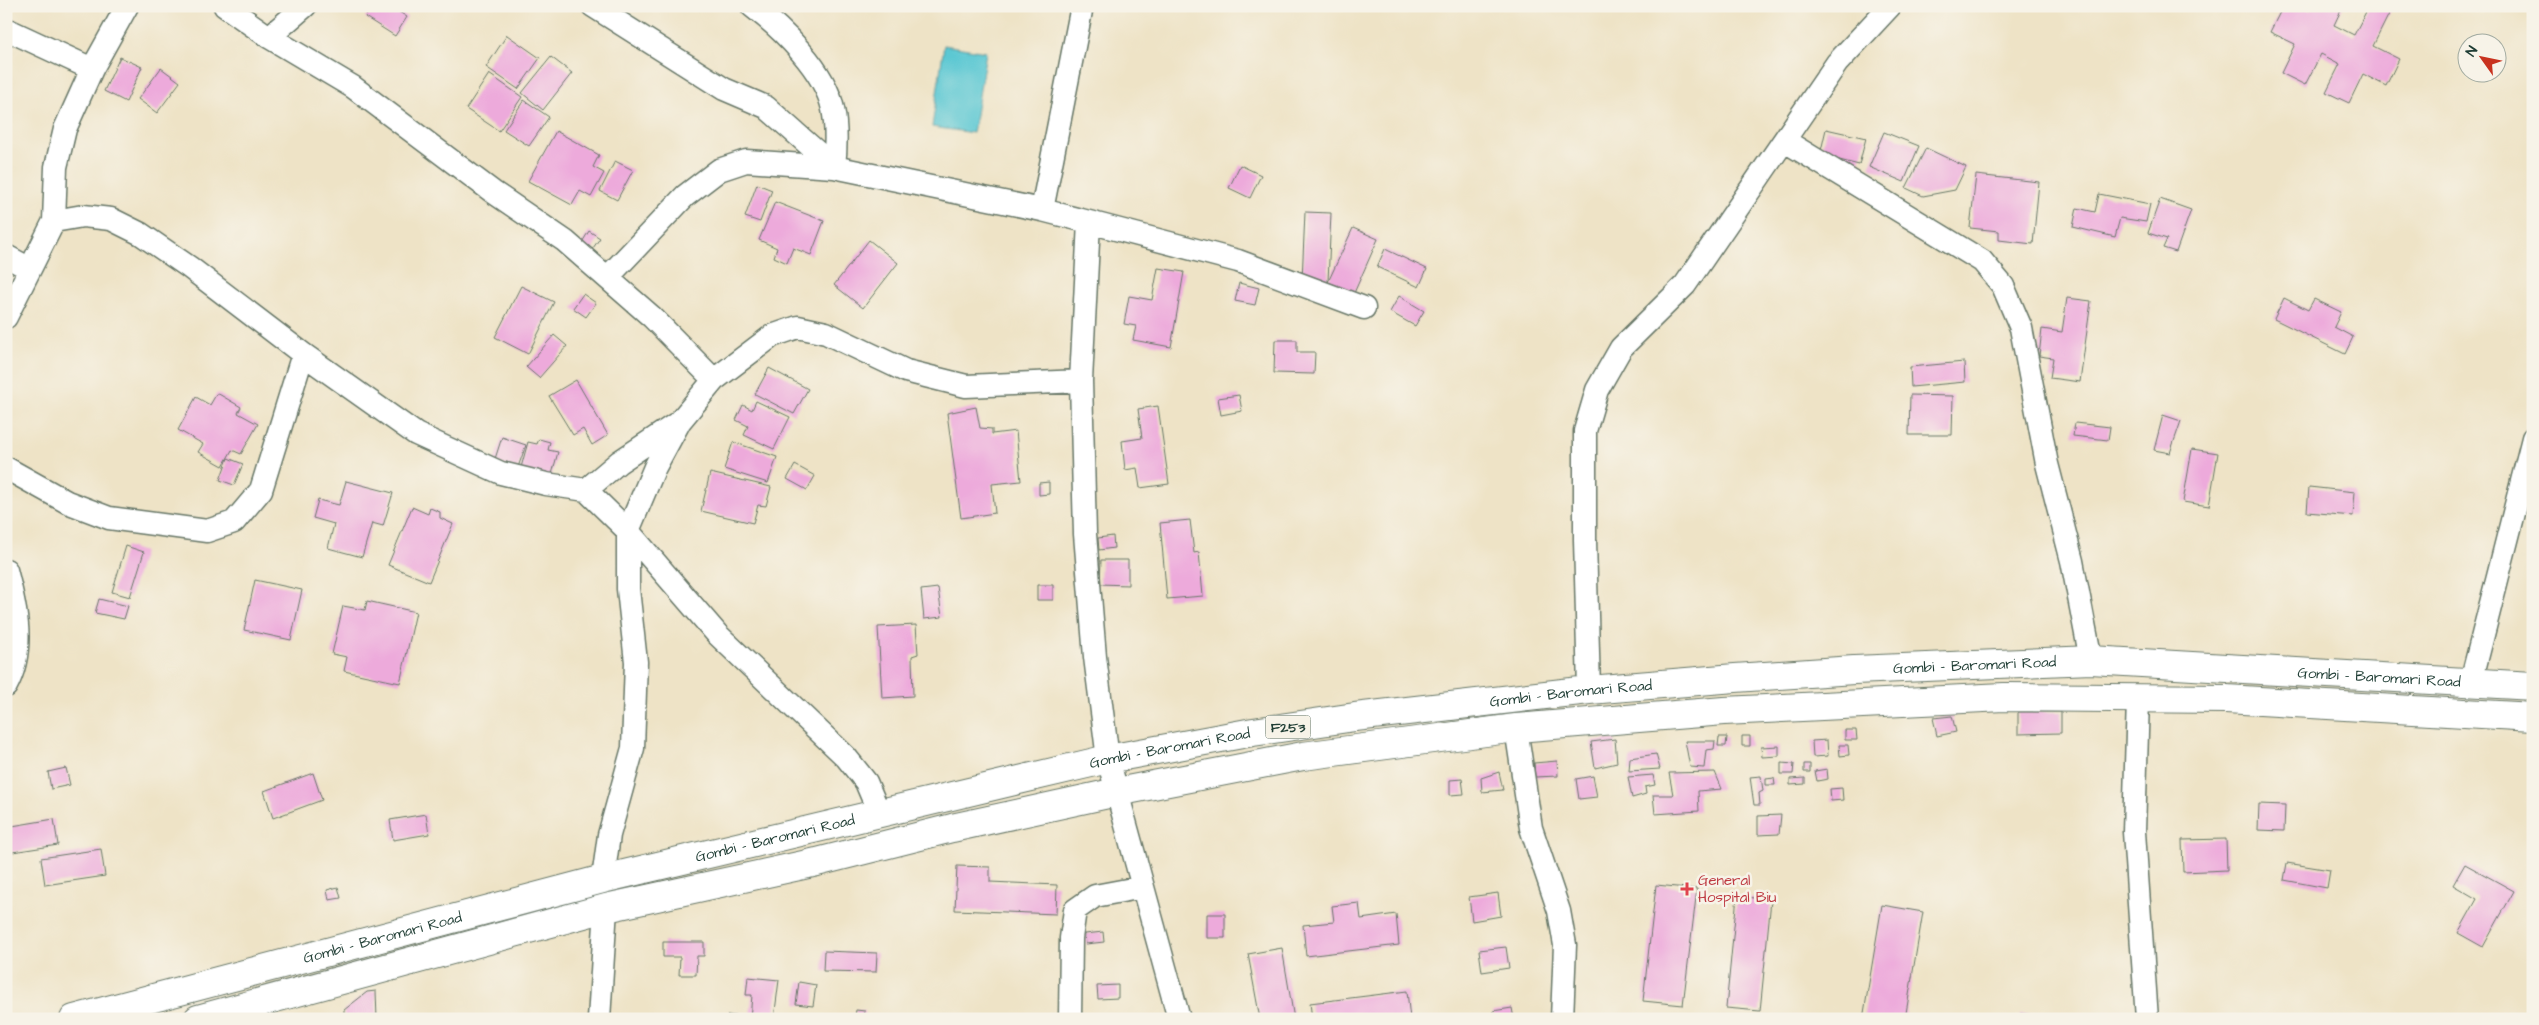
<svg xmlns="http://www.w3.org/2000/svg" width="2539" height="1025" font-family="'Architects Daughter',sans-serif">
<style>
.water{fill:#5cc8d3;stroke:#3e8284}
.building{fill:#edaadb}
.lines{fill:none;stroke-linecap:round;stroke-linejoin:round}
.minor-casing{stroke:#677767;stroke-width:25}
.major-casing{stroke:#677767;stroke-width:30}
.minor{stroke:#fff;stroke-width:22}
.major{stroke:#fff;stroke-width:28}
.health-dot{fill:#e0444e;stroke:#f7f3e8;stroke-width:2}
.labels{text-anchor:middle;stroke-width:5;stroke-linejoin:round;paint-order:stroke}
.shield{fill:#f7f3e8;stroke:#60746a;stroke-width:1}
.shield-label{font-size:14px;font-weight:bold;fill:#1f3d34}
.street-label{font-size:15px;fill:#1f3d34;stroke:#f7f3e8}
.health-label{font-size:15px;fill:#be3a42;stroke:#f7f3e8;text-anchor:start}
</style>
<rect width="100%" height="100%" fill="#f7f3e8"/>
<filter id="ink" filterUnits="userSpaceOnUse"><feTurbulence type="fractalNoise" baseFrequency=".02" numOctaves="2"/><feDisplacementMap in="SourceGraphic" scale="10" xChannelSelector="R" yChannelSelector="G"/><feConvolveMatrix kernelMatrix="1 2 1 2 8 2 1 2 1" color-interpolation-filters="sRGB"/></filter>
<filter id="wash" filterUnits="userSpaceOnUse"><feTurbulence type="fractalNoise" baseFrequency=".0096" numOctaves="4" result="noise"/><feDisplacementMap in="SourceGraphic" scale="20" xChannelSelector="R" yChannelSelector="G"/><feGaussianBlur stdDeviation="1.12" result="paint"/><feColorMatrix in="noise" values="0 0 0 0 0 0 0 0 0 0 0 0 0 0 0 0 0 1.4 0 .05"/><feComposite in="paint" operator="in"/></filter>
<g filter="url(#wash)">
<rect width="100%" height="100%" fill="#eee3c6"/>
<path class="water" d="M944,45l42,7 -13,81 -41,-6z"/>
<g id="blocks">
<path class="building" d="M372,6h18l17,11 -12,19 -30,-19z
M2283,6h20l7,4 1,-4h32l-9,19 20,10 15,-29h24l-20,40 26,13 -13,27 -23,-12 -14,29 -23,-11 14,-28 -19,-10 -16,31 -24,-12 14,-29 -25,-12z
M507,35l33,23 -22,31 -32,-22z
M120,57l22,10 -16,35 -22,-11z
M551,57l21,16 -29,37 -21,-17z
M161,68l19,14 -23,31 -19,-14z
M489,74l33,23 -23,34 -33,-22z
M524,100l25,17 -20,29 -25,-16z
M1826,129l40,9 -7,27 -39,-10z
M556,131l43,24 -6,12 11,6 -13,24 -11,-6 -8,14 -44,-24z
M1884,132l35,14 -15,36 -35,-15z
M1926,148l40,19 -11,23 -32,6 -17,-8z
M615,161l18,9 -16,30 -17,-9z
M1240,165l21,10 -11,23 -21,-10z
M1976,175l63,7 -6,62 -34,-4v-9l-29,-3z
M757,184l15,6 -12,32 -15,-5z
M2099,194l51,10 -4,18 -26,-4 -5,19 -42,-10 4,-19 18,4z
M2160,199l31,11 -15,42 -13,-4 4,-9 -19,-6z
M775,202l49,19 -13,34 -18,-7 -6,15 -13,-6 3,-9 -18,-8z
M1305,212l26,1 -3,69 -26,-1z
M1353,228l25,11 -24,54 -26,-11z
M589,231l11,7 -9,13 -10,-7z
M869,240l29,23 -35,45 -29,-23z
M1385,249l42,20 -8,18 -42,-20z
M1158,268l26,4 -13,75 -38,-7 3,-14 -12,-2 5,-28 23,4z
M1239,283l20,5 -4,17 -20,-4z
M521,286l33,16 -26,52 -33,-17z
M583,294l13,9 -10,14 -13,-9z
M1399,296l25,15 -9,15 -25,-14z
M2067,298l24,3 -11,81 -30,-4 3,-20 -14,-2 3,-27 20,3z
M2284,298l24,12 6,-11 27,13 -7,15 19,10 -8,17 -71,-35z
M554,335l13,11 -28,32 -13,-11z
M1275,340h22v12h18l-1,22 -40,-1z
M1964,362l1,20 -54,5 -1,-20z
M769,368l39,21 -14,25 -39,-20z
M576,380l32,55 -16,10 -9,-16 -10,6 -24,-39z
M217,393l24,14 -3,6 20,11 -17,30 -9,-4 -9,16 -25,-14 5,-8 -25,-14 18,-33 14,8z
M1239,395l3,16 -21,4 -3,-17z
M1910,395l43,1 -1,39h-43z
M756,401l34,16 -16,32 -30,-14 4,-9 -12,-6 7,-15 9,5z
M1158,406l11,78 -29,4 -3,-20 -12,2 -3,-29 20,-3 -4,-29z
M976,407l4,21 12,1v5l24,-3 5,50 -29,3 3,29 -34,5 -14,-105z
M2163,415l18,6 -11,32 -16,-3z
M2075,423l35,4 -2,13 -35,-4z
M502,437l24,8 -9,25 -23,-8z
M539,439l11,3 -2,8 10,2 -7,26 -31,-7 8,-29 9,2z
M733,442l44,15 -9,26 -44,-14z
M2192,449l26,4 -9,53 -26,-4z
M228,458l15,6 -9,21 -14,-5z
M795,465l20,11 -8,14 -20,-11z
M710,473l61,14 -5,19 -8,-1 -5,18 -52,-12z
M346,481l47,12 -10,33 -11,-3 -10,34 -34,-9 6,-24 -21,-6 5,-18 21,5z
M1049,482v12l-10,1v-12z
M2309,487l46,5 -2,24 -46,-4z
M412,507l16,7 2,-6 10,4v6l13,6 -24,58 -41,-17z
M1190,520l4,33 5,-1 4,44 -36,3 -7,-76z
M1113,536l1,12 -15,2 -1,-12z
M126,546l18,6 -14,45 -18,-5z
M1101,560h27v25l-28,-1z
M255,580l47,10 -11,50 -47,-10z
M1037,585h16v15h-16z
M938,588l4,29 -18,2 -3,-29z
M99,599l29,7 -4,13 -29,-6z
M367,601l49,11 -16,71 -56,-12 3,-14 -15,-3 11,-48 22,4z
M916,625l2,29 -6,2 1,40 -31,2 -4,-71z
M2018,712h43v21l-43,1z
M1952,716l4,16 -19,4 -4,-18z
M1845,730h11l1,10h-12z
M1742,736h8v10h-8z
M1719,737h8l-1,9h-8z
M1615,739l2,24 -22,5 -4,-26z
M1827,740l1,16 -15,1 -1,-16z
M1685,741h30l-1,8 -8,1 -2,18 -14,-1z
M1839,745h9l1,10 -9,1z
M1779,746v10l-17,1 -1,-10z
M1656,754l4,15 -31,2 1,-13z
M1557,761l1,15 -23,1 -1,-14z
M1781,763l13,1 -1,10h-12z
M1804,764h6v8h-6z
M66,768l4,17 -19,4 -3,-17z
M1827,769l1,10 -11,2 -2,-10z
M1499,772l4,18 -21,2 -1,-14z
M1715,772l7,17 -24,2 1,20 -44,3 -2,-19h20l-4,-22z
M313,773l9,27 -49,18 -9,-27z
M1653,775l2,10 -10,2 1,7 -14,4 -4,-21z
M1593,776l4,21 -18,2 -3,-20z
M1761,776l2,15 -4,2 1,12h-6l-4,-28z
M1774,778l1,7h-9v-6z
M1805,778v6l-15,1v-6z
M1462,779l2,15 -14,1v-15z
M1842,788l1,12 -12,1 -1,-12z
M2259,804l26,1 -1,26 -26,-1z
M426,814l3,20 -36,6 -3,-20z
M1781,815l-2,19 -21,1v-19z
M54,819l4,26 -52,8v-26z
M2226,839l1,31 -44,2 -1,-32z
M101,849l4,27 -60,9 -4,-27z
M2287,863l43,7 -3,18 -43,-8z
M2465,864l49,27 -31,56 -25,-14 19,-34 -24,-14z
M957,866l33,1v15l67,3 -1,29 -101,-4z
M1656,885l41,4 -14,116 -40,-4z
M338,887l3,11 -12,2 -2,-10z
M1498,893l3,23 -29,5 -3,-24z
M1737,896l34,4 -11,111 -34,-3z
M1359,903l2,16 35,-5 3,31 -93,11 -3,-31 31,-3 -2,-16z
M1882,905l41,7 -18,107h-42z
M1207,914h18v24h-18z
M1103,932l1,10 -18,2 -1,-10z
M663,942h41v14h-7l-1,19h-17l1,-18h-17z
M1506,947l3,21 -27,4 -3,-22z
M1282,948l12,71h-34l-12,-65z
M824,951l53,2 -1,19 -53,-1z
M748,977l31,3 -5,39h-24l2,-24h-6z
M799,982l17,3 -3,21 -17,-2z
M1118,985v13l-20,1 -1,-13z
M376,991l1,28h-33v-9l23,-18z
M1407,991l3,28h-98l-2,-16z
M1512,1008l2,11h-20l-1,-8z
M856,1010l9,1 -1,8h-17v-4l8,1z
M2020,1014l21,1v4h-21z
M728,1015l20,3v1h-21z"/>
</g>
</g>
<g filter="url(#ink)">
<use href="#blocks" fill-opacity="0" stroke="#677767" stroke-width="1"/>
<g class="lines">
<g class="minor-casing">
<path id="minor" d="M225,6l44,31 84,50 140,105 72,49 87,76 62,63
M593,6l131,83 42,18 68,60
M752,6c30,23 73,64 81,103 4,19 3,39 1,58
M6,29l86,40
M269,37l36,-31
M1785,141l197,120 21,25 18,42 26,136 25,97 19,99
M1042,210l40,-204
M54,221l29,-5 28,3 30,15 48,33 114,87 113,80 85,39 45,11 40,6 42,41v58l8,73 -3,86 -24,87 -6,44
M1089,222l149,39 126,47
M6,256l24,13
M608,277l77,-81 34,-26 27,-9 88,6 208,43 47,12 -8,159 4,153 10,123 13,102 71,260
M6,317l48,-96 2,-54 9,-38 27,-60 35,-63
M6,468l61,34 42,16 98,13 27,-9 27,-32 42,-136
M586,490l33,-28 57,-38
M6,570c10,38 20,79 0,116
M2471,682l62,-244
M1589,690l-4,-150v-109l12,-41 24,-42 64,-63 152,-222 53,-57
M2138,699l-4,133 13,187
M1516,728l15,100 28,83 6,34 -3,74
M880,815l-14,-33 -20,-25 -129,-123 -89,-103 27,-64 25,-46 34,-41 58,-44 26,-9 28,6 80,38 60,15 115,-5
M599,1019l7,-111
M1070,1019l1,-81 4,-28 20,-14 48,-9"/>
</g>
<g class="major-casing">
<g id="major">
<path id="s1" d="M74,1019l529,-140 416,-99 89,-21 145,-27 102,-15 234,-27 146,-12 119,-8 237,-10 442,26"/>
<path d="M198,1019l408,-111 211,-46 135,-34 165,-36 186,-36 213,-28 208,-17 280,-14 222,2 307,18"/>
</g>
</g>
<use href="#minor" class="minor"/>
<use href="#major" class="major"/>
</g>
</g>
<path class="health-dot" d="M1684.5 881.5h5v5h5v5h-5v5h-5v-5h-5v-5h5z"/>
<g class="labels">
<rect class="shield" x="1265.5" y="715.5" width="45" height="23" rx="4"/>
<g class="shield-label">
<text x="1288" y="732">F253</text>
</g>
<g class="street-label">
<text dy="5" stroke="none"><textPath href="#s1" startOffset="1939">Gombi - Baromari Road</textPath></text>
<text dy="5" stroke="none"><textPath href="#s1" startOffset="2344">Gombi - Baromari Road</textPath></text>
<text dy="5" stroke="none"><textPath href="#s1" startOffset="1534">Gombi - Baromari Road</textPath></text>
<text dy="5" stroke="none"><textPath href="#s1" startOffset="1129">Gombi - Baromari Road</textPath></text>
<text dy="5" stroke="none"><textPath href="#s1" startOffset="724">Gombi - Baromari Road</textPath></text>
<text dy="5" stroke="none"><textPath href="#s1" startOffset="319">Gombi - Baromari Road</textPath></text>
</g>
<g class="health-label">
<text x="1698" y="885">General<tspan x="1698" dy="17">Hospital Biu</tspan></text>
</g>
</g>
<rect width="2539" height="1025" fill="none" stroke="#f7f3e8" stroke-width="25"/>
<g transform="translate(2482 58) rotate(303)"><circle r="24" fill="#f7f3e8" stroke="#a1aaa0"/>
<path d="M0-4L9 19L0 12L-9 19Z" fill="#c8321e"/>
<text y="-8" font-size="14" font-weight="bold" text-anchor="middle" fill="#1f3d34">N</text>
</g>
</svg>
